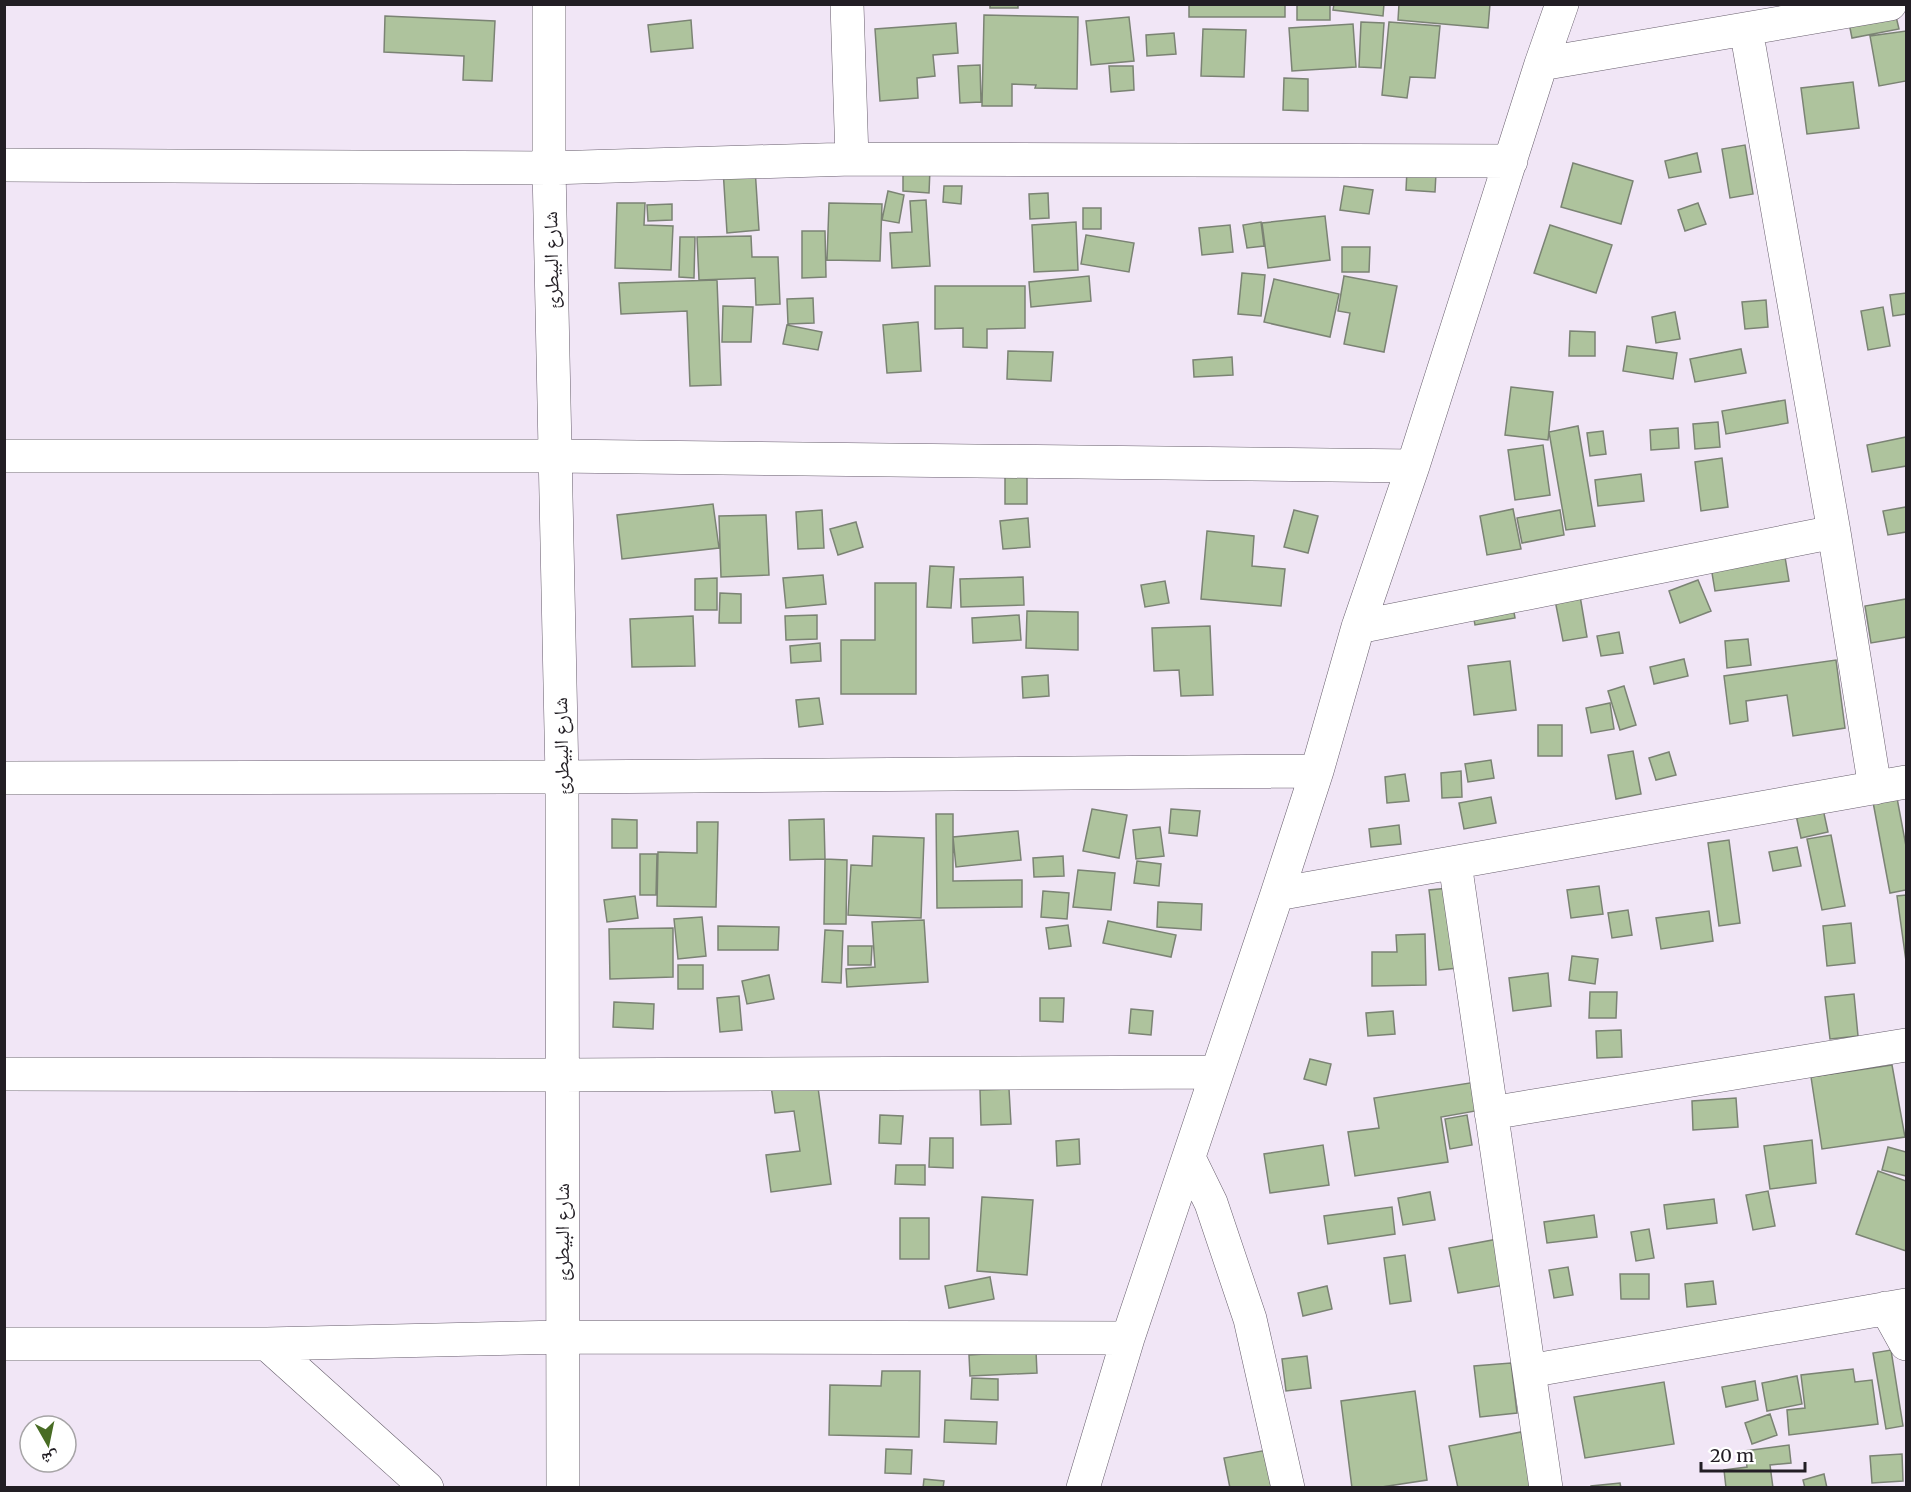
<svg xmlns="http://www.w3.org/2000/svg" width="1911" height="1492" font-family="Merriweather,'Noto Naskh Arabic',serif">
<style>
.building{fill:#aec39d;stroke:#7b8374;stroke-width:1.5}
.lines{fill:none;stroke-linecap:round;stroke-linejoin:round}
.street-casing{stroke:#685f6d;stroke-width:34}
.street{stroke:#fff;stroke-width:33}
.labels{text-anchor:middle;stroke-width:4.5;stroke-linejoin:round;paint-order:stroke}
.street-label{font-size:20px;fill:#221e24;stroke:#fff}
</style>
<rect width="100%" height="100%" fill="#f1e6f6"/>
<path class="building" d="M990,4h28v4h-28z
M1189,4h96v13h-96z
M1297,4h33v16h-33z
M1334,4h50l-1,12 -50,-6z
M1399,4h91l-2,24 -90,-8z
M1894,8l5,21 -47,9 -4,-20z
M984,15l94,2 -1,72 -42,-1 1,-3 -24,-1v22h-30z
M385,16l110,5 -3,60 -29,-1 1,-24 -80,-4z
M1129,17l5,44 -43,4 -5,-44z
M691,20l2,28 -42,4 -3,-27z
M1361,22l23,1 -3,45 -22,-1z
M1389,22l51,4 -5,52 -25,-1 -3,21 -25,-3z
M956,23l2,30 -25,2 2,21 -18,2 1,20 -38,3 -5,-72z
M1353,24l3,43 -64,4 -3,-43z
M1203,29l43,1 -2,47 -43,-1z
M1906,31v50l-27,5 -9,-50z
M1174,33l2,21 -29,2 -1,-21z
M980,65l1,37 -21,1 -2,-37z
M1109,66h24l1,24 -23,2z
M1284,78l24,1v32l-25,-1z
M1853,82l6,46 -52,6 -6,-46z
M1745,145l8,49 -23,4 -8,-49z
M1697,153l4,19 -32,6 -4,-17z
M1573,163l60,18 -12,43 -60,-17z
M755,168l4,62 -32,3 -4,-64z
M903,168l27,1 -1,24 -26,-2z
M1407,170l29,3 -1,19 -29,-2z
M944,186h18l-1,18 -18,-2z
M1344,186l29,4 -4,24 -29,-4z
M888,191l16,4 -5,28 -17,-3z
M1048,193l1,25 -19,1 -1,-25z
M926,200l4,66 -38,2 -2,-35 22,-1 -2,-31z
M617,203h28l-1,22 29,1 -2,44 -56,-2z
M829,203l53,1 -2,57 -53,-1z
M1698,203l8,21 -21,7 -7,-21z
M672,204v16l-24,1 -1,-16z
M1083,208h18v21h-18z
M1325,216l5,44 -62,8 -6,-45z
M1076,222l2,48 -44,2 -2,-47z
M1261,222l3,24 -17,2 -4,-23z
M1230,225l3,27 -31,3 -3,-27z
M1550,225l62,20 -16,48 -62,-20z
M802,231h23l1,46 -24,1z
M1086,235l48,8 -5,29 -48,-8z
M751,236l1,21h26l2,47 -24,1 -1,-27 -56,2 -2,-43z
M680,237h15l-1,41 -15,-1z
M1342,247h28l-1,25h-27z
M1242,273l23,2 -4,41 -23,-2z
M1089,276l2,25 -60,6 -2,-25z
M1344,276l53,10 -13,66 -40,-8 6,-31 -12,-2z
M1274,279l65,15 -9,43 -66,-15z
M717,280l4,105 -31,1 -3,-75 -66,3 -2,-31z
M935,286h90v42l-38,1v19l-24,-1v-19l-28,1z
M1906,293v21l-13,2 -3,-21z
M813,298l1,25 -26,1 -1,-25z
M1766,300l2,27 -23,2 -3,-27z
M723,306l30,1 -2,35h-29z
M1883,307l7,39 -22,4 -7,-39z
M1675,312l5,27 -24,4 -4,-26z
M918,322l3,49 -34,2 -4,-48z
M787,325l35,7 -4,18 -35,-6z
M1570,331l25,1v24h-26z
M1627,346l50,7 -4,26 -50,-8z
M1741,349l5,24 -51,9 -5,-23z
M1008,351l45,1 -2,29 -44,-2z
M1232,357l1,18 -39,2 -1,-17z
M1511,387l42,5 -5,48 -43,-5z
M1785,400l3,23 -62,11 -4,-23z
M1718,422l2,25 -25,2 -2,-25z
M1578,426l17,100 -29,4 -17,-98z
M1678,428l1,20 -28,2 -1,-20z
M1603,431l3,23 -16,2 -3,-23z
M1906,437v29l-34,6 -5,-27z
M1543,445l7,50 -35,5 -7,-50z
M1722,458l6,49 -27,4 -6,-49z
M1641,474l3,27 -46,5 -3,-26z
M1005,476h22v28h-22z
M713,504l6,44 -97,11 -5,-44z
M1906,507v25l-18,3 -5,-24z
M1513,509l8,40 -34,6 -7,-39z
M822,510l2,38 -26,1 -2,-37z
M1294,510l24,6 -10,37 -24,-6z
M1560,510l4,25 -42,8 -5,-25z
M766,515l3,60 -48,2 -2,-61z
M1028,518l2,29 -27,2 -3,-28z
M856,522l7,25 -25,8 -8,-26z
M1207,531l47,5 -2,30 33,3 -4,37 -80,-7z
M1785,557l4,24 -74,10 -4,-24z
M930,566l24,1 -3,41 -24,-1z
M823,575l3,29 -40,4 -3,-30z
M1023,577l1,28 -63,2 -1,-28z
M717,578v32h-22v-31z
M1698,580l13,31 -31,12 -11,-32z
M1165,581l4,22 -24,4 -4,-22z
M875,583h41v111h-75v-54h34z
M1579,590l8,47 -24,4 -9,-46z
M720,593l21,1v29h-22z
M1906,599v38l-35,6 -6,-37z
M1512,601l3,17 -40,7 -3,-16z
M1027,611l51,1v38l-52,-2z
M817,615v24l-31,1 -1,-24z
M1019,615l2,25 -48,3 -1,-25z
M693,616l2,50 -63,1 -2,-48z
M1210,626l3,69 -32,1 -2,-26 -25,1 -2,-43z
M1619,632l4,21 -22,3 -4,-20z
M1748,639l3,26 -24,3 -2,-27z
M820,643l1,18 -30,2 -1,-17z
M1684,659l4,17 -34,8 -4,-17z
M1836,660l9,68 -52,8 -6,-41 -41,6 2,20 -18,3 -6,-48z
M1510,661l6,49 -42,5 -6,-49z
M1048,675l1,21 -26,2 -1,-21z
M1624,686l12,39 -16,5 -12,-39z
M819,698l4,26 -24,3 -3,-27z
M1610,703l4,26 -23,4 -5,-25z
M1538,725h24v31h-24z
M1633,751l8,43 -25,5 -8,-44z
M1669,752l7,23 -20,5 -7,-22z
M1491,760l3,18 -26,4 -3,-18z
M1461,771l1,26 -20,1 -1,-25z
M1405,774l4,27 -22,2 -2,-26z
M1491,797l5,26 -32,6 -5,-26z
M1897,798l9,48v44l-16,3 -17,-91z
M1092,809l35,6 -8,43 -36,-7z
M1171,809l29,2 -3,25 -28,-3z
M1823,809l5,23 -27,6 -5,-23z
M936,814h17v67l69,-1v27l-85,1z
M612,819l25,1v28h-25z
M824,819l1,40 -35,1 -1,-40z
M697,822h21l-2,85 -59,-1 1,-54 39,1z
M1399,825l2,19 -30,3 -2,-18z
M1160,827l4,29 -28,3 -3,-29z
M1018,831l3,29 -65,7 -3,-30z
M1831,835l14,71 -23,4 -15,-71z
M873,836l51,2 -3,80 -73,-3 3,-50 21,1z
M1729,840l11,83 -21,3 -11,-83z
M1797,847l4,19 -28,5 -4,-19z
M640,854h17l-1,41h-16z
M1063,856l1,20 -30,1 -1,-19z
M825,859l22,1 -1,64h-22z
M1137,861l24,3 -2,22 -25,-3z
M1078,870l37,3 -4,37 -38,-3z
M1599,886l4,28 -32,4 -4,-28z
M1449,888l9,80 -19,2 -10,-80z
M1043,891l26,2 -2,26 -26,-2z
M1906,895v66l-9,-65z
M635,896l3,22 -31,4 -3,-22z
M1158,902l44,2 -1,26 -44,-3z
M1628,910l4,25 -20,3 -4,-25z
M1709,911l4,30 -52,8 -5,-31z
M702,917l4,39 -28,3 -4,-40z
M924,920l4,62 -81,5 -1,-18 29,-2 -3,-45z
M1108,921l68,14 -5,22 -68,-14z
M1851,923l4,40 -28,3 -4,-40z
M1068,925l3,21 -22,3 -3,-21z
M718,926l61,1 -1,23h-60z
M673,928v49l-63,2 -1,-50z
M825,930l18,1 -2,52 -19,-1z
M1425,934l1,51 -54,1v-34h25l-1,-17z
M848,946h24l-1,19h-23z
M1572,956l26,3 -3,25 -26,-4z
M678,965h25v24h-25z
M1548,973l3,33 -38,5 -4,-33z
M769,975l5,24 -27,5 -5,-23z
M1590,992h27l-1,26h-27z
M1854,994l4,42 -28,3 -5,-42z
M739,996l3,34 -22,2 -3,-34z
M1040,998h24l-1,24 -23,-1z
M614,1002l40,2 -1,25 -40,-2z
M1131,1009l22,2 -2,24 -22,-2z
M1393,1011l2,23 -27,2 -2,-23z
M1621,1030l1,27 -25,1 -1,-27z
M1310,1059l21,5 -5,21 -22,-6z
M1892,1065l13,72 -83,12 -11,-72z
M817,1080l14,104 -60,8 -5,-37 34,-4 -6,-40 -19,2 -4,-27z
M1476,1082l5,28 -40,7 7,45 -93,14 -7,-44 31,-4 -5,-30z
M1009,1089l2,35 -30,1 -1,-35z
M1736,1098l2,29 -45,3 -1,-29z
M880,1115l23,1 -2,28 -22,-1z
M1467,1115l5,30 -22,4 -5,-30z
M930,1138h23v30l-24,-1z
M1079,1139l1,25 -23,2 -1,-25z
M1812,1140l4,43 -46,6 -6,-43z
M1323,1145l6,40 -59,8 -6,-39z
M1888,1147l18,5v24l-24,-6z
M896,1165h29v20l-30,-1z
M1878,1171l28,10v70l-50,-17z
M1768,1191l7,35 -22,4 -7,-35z
M1430,1192l5,28 -32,5 -5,-27z
M982,1197l51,3 -6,75 -50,-4z
M1714,1199l3,24 -50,6 -3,-24z
M1392,1207l3,27 -67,10 -4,-28z
M1594,1215l3,22 -50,6 -3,-21z
M900,1218h29v41h-29z
M1649,1229l5,29 -18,3 -5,-29z
M1498,1239l7,46 -47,8 -9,-45z
M1405,1255l6,46 -21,3 -6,-46z
M1568,1267l5,28 -19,3 -5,-28z
M1620,1274h29v25h-28z
M990,1277l4,22 -45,9 -4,-22z
M1713,1281l3,23 -29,3 -2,-23z
M1327,1286l5,23 -29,7 -5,-23z
M1891,1350l12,76 -17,3 -13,-76z
M1036,1351l1,22 -67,3 -1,-21z
M1307,1356l4,32 -25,3 -4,-32z
M1511,1363l6,50 -37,4 -6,-51z
M1853,1369l2,13 17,-2 6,44 -89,11 -2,-25 18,-2 -4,-33z
M882,1371h38l-1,66 -90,-2 1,-50 51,1z
M1797,1376l5,28 -35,7 -5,-28z
M972,1378l26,1v21l-27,-1z
M1755,1381l3,19 -32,7 -4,-20z
M1664,1382l10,62 -89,14 -11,-61z
M1415,1391l12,89 -52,8h-23l-11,-87z
M1770,1414l7,21 -25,9 -7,-21z
M945,1420l52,2 -1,22 -52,-2z
M1521,1432l11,55 -74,1 -9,-42z
M1789,1445l2,18 -21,2 3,23h-47l-2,-18 23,-3 -2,-16z
M886,1449l26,1 -1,24 -26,-1z
M1267,1450l7,38h-44l-6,-30z
M1902,1454l1,27 -31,2 -2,-27z
M1824,1474l3,14h-22l-2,-8z
M924,1479l20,2 -1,7h-20z
M1620,1483l1,5h-30v-2z"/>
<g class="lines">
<g class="street-casing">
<path id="street" d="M549,4v164l13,609 1,711
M847,4l5,155
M1746,29l88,503 41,256
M1541,64l349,-60
M4,165l545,3 303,-9 659,2
M4,456h551l858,10
M1358,627l476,-95
M4,778l558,-1 755,-6
M1455,863l91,625
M1277,894l629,-112
M4,1074l558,1 654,-3
M1491,1113l415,-68
M1189,1158l22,45 39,116 38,169
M1886,1308l20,36
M4,1344h263l294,-7 567,1
M267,1344l160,144
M1529,1371l377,-66
M1083,1488l45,-150 149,-444 40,-123 41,-144 55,-161 128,-402 21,-60"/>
</g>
<use href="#street" class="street"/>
</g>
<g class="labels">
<g class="street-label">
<text transform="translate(551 260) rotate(-91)" y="7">شارع البيطرئ</text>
<text transform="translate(561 746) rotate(-91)" y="7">شارع البيطرئ</text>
<text transform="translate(562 1232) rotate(-90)" y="7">شارع البيطرئ</text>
</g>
</g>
<rect width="1911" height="1492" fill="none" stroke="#221e24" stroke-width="12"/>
<g transform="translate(48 1444) rotate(171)"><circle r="28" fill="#ffffff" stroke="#a7a5a7" stroke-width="1.5"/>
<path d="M0-4.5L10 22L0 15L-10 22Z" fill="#486c24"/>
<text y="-9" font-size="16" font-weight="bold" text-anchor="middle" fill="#221e24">ش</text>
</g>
<path d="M1701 1462v9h104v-9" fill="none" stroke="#221e24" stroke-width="3"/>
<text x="1710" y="1462" font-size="18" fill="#221e24" stroke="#ffffff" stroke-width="4.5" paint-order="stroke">20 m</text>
</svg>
